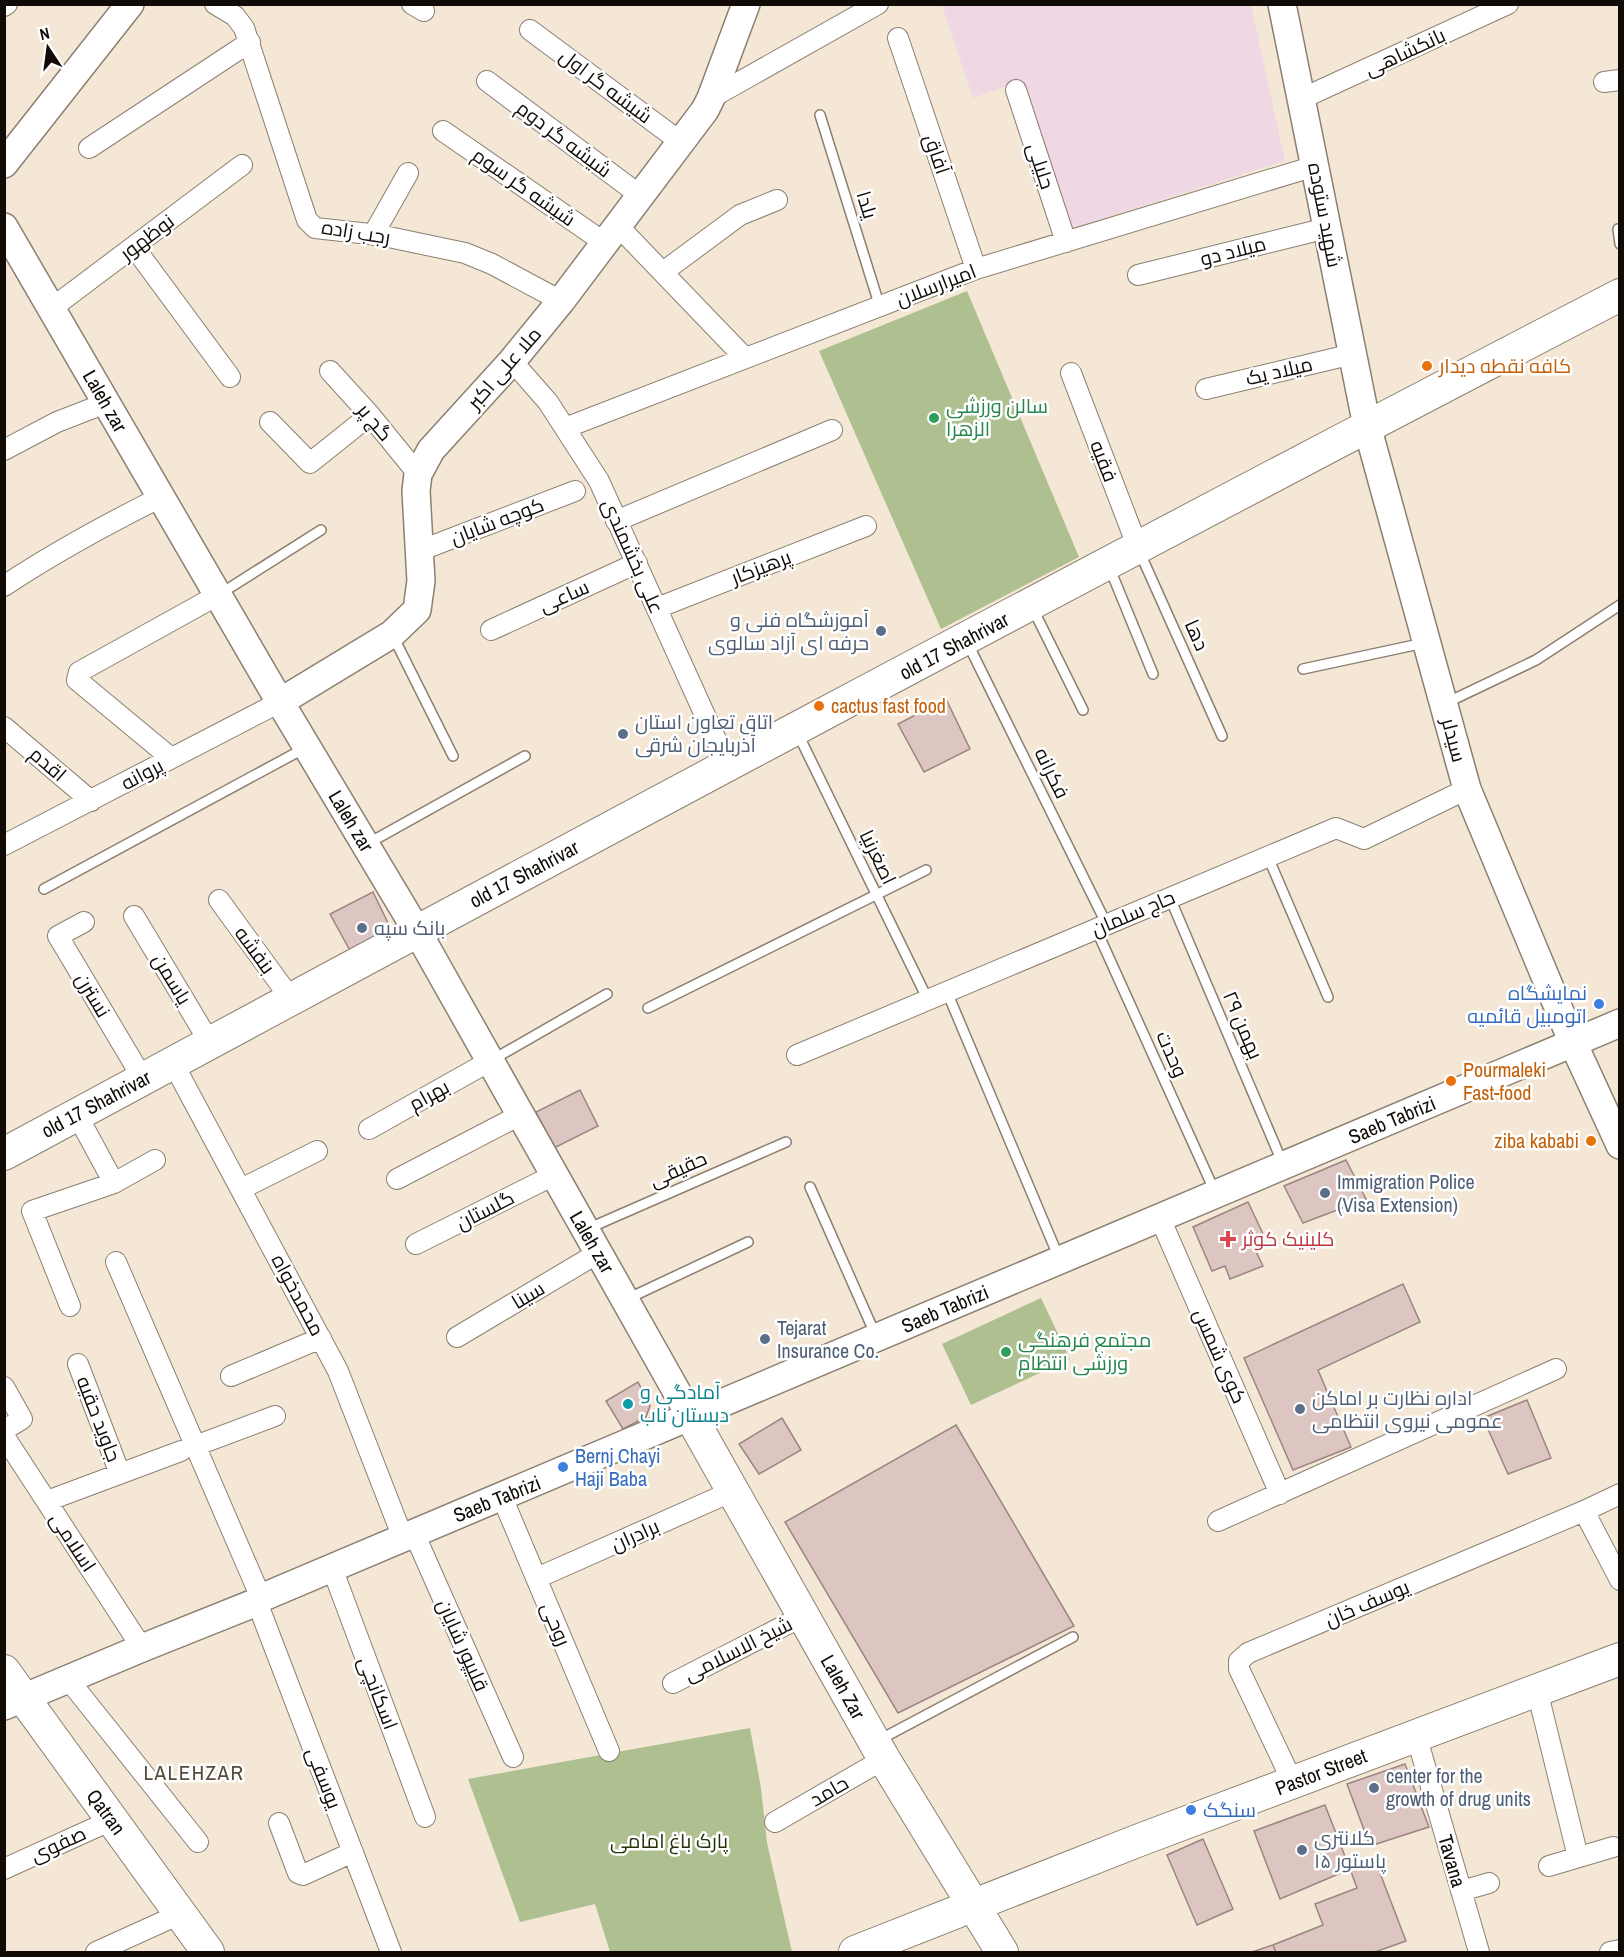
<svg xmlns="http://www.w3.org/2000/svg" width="1624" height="1957" font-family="'Archivo Narrow',Cairo,sans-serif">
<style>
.industrial{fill:#efd8e3}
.green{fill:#aebf90}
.building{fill:#ddc6c2;stroke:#9a8581;stroke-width:1.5}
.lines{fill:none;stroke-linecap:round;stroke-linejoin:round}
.lane-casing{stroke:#8c7f70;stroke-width:12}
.street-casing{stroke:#8c7f70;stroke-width:22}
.secondary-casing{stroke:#8c7f70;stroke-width:30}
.primary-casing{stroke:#8c7f70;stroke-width:34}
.lane{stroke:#fff;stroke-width:9}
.street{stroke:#fff;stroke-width:20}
.secondary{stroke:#fff;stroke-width:27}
.primary{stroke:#fff;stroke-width:32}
.food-dot{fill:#e8710a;stroke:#fff;stroke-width:2}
.leisure-dot{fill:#2e9e5b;stroke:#fff;stroke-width:2}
.service-dot{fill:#5c6f8a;stroke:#fff;stroke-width:2}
.shop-dot{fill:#3f7fe0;stroke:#fff;stroke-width:2}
.health-dot{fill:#e0444e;stroke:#fff;stroke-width:2}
.culture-dot{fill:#0f9aa8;stroke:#fff;stroke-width:2}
.labels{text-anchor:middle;stroke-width:5;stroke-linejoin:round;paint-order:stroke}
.street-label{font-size:20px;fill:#100b06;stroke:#fff}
.food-label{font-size:20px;fill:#c56008;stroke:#fff;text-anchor:start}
.leisure-label{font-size:20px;fill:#27864d;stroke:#fff;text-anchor:start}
.service-label{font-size:20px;fill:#4e5e75;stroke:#fff;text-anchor:start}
.shop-label{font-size:20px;fill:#366cbe;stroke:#fff;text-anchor:start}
.health-label{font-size:20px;fill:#be3a42;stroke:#fff;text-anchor:start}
.culture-label{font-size:20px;fill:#0d838f;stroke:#fff;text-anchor:start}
.park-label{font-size:20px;fill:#253106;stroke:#fff}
.neighbourhood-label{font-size:21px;letter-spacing:1.5px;fill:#564b3d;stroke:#fff}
</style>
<rect width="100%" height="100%" fill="#f5e7d6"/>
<path class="industrial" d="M942,5h309l34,156 -219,69 -48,-148 -45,16z"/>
<path class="green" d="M967,291l112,266 -138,72 -122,-278z
M1041,1298l29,61 -99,46 -29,-61z
M750,1728l11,60 6,55 25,109h-182l-15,-48 -75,18 -52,-143z"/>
<path class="building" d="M946,699l24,50 -46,23 -26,-48z
M373,892l15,31 -4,10 -31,23 -23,-42z
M580,1090l18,36 -44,22 -18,-36z
M1346,1160l20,39 -63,24 -19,-37z
M1248,1202l16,34 -12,7 11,23 -33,13 -5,-13 -13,5 -19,-44z
M1403,1284l17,38 -102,48 33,77 -58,23 -49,-112z
M638,1382l12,24 -4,11 -23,12 -17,-28z
M1527,1400l24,58 -43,16 -25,-56z
M782,1418l19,32 -42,24 -20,-30z
M956,1425l118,201 -176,87 -113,-191z
M1405,1764l24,63 -59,19 -23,-62z
M1325,1805l25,64 -70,30 -26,-68z
M1203,1839l30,70 -36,16 -30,-70z
M1375,1860l31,81 -31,11h-99l-3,-7 50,-20 -8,-21 42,-16 -7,-19z
M1273,1945l3,7h-24z"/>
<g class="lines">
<g class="lane-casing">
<path id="lane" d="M820,115l60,192
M1618,229l2,15
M1140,553l82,183
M1110,569l43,105
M220,594l101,-64
M1032,607l51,103
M393,636l60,120
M967,642l139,281
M1303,669l121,-26
M1446,703l90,-43 84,-55
M797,732l131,268
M367,844l158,-88
M1268,857l60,140
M44,889l261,-141
M1170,898l113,266
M1096,929l119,263
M947,992l112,266
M648,1008l278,-138
M492,1060l115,-66
M810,1187l66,149
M587,1229l199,-87
M627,1299l121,-57
M879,1740l194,-103"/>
</g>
<g class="street-casing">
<path id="street" d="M215,4l20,12 9,12 63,192 8,8 64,7 86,18 27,11 69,37
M412,4l12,7
M4,6l3,-2
M530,30l152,113
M898,38l78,231
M487,81l154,115
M1604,82l16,-2
M1016,90l50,152
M711,98l167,-94
M1301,99l207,-95
M443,131l162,112
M89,148l161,-106
M618,226l126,131
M373,235l35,-62
M134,247l96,130
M663,272l77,-57 37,-15
M1138,275l189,-47
M52,308l190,-143
M512,361l36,41 51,79 129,285
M330,371l40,44 48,59
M1071,373l67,175
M1206,389l147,-35
M270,422l40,41 60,-48
M565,428l411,-159 339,-103
M4,450l53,-28 49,-19
M616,521l216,-91
M419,551l156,-60
M4,586c51,-34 103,-62 157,-89
M657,608l209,-82
M491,630l146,-67
M4,727l87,74
M171,758l-94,-78 2,-8 139,-77
M4,845l276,-143
M219,900l72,99
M134,916l76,127
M84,922l-26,14 85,143
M797,1055l539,-227 28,11 103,-50
M173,1063l165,308 65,167
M369,1129l121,-68
M397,1179l123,-64
M114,1183l41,-23
M241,1189l76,-38
M1160,1218l120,276
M416,1244l138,-69
M116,1262l145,336
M70,1306l-38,-95 82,-28 -37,-68
M457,1337l141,-84
M78,1364l42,110
M231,1376l90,-38
M4,1387l18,32 -18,11
M4,1436l138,212
M195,1446l80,-30
M502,1497l107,254
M47,1501l134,-50
M1584,1511l36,69
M1218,1521l338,-152
M414,1533l99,224
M332,1568l93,249
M537,1578l196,-87
M257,1602l134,350
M68,1679l130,163
M673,1683l130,-67
M1537,1690l41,167
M1416,1735l63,217
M1293,1783l-54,-114v-8l9,-8 336,-142 36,-17
M775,1822l109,-63
M279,1823l19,50 5,2 50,-23
M1549,1866l64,-19
M4,1869l108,-49
M1461,1891l28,-8
M96,1952l84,-38
M1610,1952l10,-2"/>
</g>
<g class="secondary-casing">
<path id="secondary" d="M1282,4l85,422 100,363 106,254 47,102
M4,164l126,-160
M4,227l276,475 137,229 274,486
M280,702l112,-68 25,-24 4,-29 -5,-90 2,-17 13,-24 81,-89 49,-60 144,-191 6,-12 35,-94
M4,1706l138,-58 115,-46 4,-4 1359,-575"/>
</g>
<g class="primary-casing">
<path id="primary" d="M4,1154c537,-290 1074,-578 1616,-859
M691,1417l193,342 118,193
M4,1671l204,281
M855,1952l282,-111 483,-182"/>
</g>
<use href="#lane" class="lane"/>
<use href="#street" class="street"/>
<use href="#secondary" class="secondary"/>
<use href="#primary" class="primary"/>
</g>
<g class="food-dot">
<circle cx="1427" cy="366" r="6"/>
<circle cx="819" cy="706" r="6"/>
<circle cx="1451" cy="1081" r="6"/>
<circle cx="1591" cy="1141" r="6"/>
</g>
<g class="leisure-dot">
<circle cx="934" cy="418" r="6"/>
<circle cx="1006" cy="1352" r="6"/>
</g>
<g class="service-dot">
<circle cx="881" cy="631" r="6"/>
<circle cx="623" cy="734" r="6"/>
<circle cx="362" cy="928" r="6"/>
<circle cx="1325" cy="1193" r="6"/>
<circle cx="765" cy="1339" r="6"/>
<circle cx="1300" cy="1409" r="6"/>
<circle cx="1374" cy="1788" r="6"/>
<circle cx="1302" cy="1850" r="6"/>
</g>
<g class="shop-dot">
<circle cx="1599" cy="1004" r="6"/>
<circle cx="563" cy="1467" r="6"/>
<circle cx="1191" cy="1810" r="6"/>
</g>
<path class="health-dot" d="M1225 1230h6v6h6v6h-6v6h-6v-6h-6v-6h6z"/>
<circle class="culture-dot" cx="628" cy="1404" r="6"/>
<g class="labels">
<g class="street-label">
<text transform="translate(1405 52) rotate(-25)" y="7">بانکشاهی</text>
<text transform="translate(606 86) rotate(37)" y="7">شیشه گر اول</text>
<text transform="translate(564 139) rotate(37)" y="7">شیشه گر دوم</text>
<text transform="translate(937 154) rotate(71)" y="7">آفاق</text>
<text transform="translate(1041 166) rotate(72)" y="7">جلیلی</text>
<text transform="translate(524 187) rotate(35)" y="7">شیشه گر سوم</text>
<text transform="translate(867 205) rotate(73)" y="7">یلدا</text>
<text transform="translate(1325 215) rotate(79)" y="7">شهید ستوده</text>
<text transform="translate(356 232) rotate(9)" y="7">رجب زاده</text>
<text transform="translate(147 237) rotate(-37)" y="7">نوظهور</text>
<text transform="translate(1233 251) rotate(-14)" y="7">میلاد دو</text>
<text transform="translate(936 285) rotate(-21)" y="7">امیرارسلان</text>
<text transform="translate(504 368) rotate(-49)" y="7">ملا علی اکبر</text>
<text transform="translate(1279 371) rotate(-13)" y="7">میلاد یک</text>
<text transform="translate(105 401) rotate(60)" y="7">Laleh zar</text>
<text transform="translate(375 422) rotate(50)" y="7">گچ پر</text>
<text transform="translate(1104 461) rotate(69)" y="7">فقیه</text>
<text transform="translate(497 521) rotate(-21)" y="7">کوچه شایان</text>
<text transform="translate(633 556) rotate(66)" y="7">علی بخشمندی</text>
<text transform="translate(761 567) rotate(-21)" y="7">پرهیزکار</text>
<text transform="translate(564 596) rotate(-24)" y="7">ساعی</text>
<text transform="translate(1197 635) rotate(66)" y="7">دها</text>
<text transform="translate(954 646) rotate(-28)" y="7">old 17 Shahrivar</text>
<text transform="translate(1454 740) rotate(75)" y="7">سیدلر</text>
<text transform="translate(48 764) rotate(41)" y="7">اقدم</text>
<text transform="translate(1052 773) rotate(64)" y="7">فکرانه</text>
<text transform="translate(142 774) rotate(-28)" y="7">پروانه</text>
<text transform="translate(351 821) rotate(59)" y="7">Laleh zar</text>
<text transform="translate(878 857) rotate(64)" y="7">اصغرنیا</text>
<text transform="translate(524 874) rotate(-28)" y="7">old 17 Shahrivar</text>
<text transform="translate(1133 913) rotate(-23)" y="7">حاج سلمان</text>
<text transform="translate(255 950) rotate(54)" y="7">بنفشه</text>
<text transform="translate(172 979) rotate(59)" y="7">یاسمن</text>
<text transform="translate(93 995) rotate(59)" y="7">نسترن</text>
<text transform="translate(1243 1025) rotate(67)" y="7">۲۹ بهمن</text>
<text transform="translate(1172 1054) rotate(66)" y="7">وحدت</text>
<text transform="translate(429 1095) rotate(-29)" y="7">بهرام</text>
<text transform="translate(96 1104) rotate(-28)" y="7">old 17 Shahrivar</text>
<text transform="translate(1392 1120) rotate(-23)" y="7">Saeb Tabrizi</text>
<text transform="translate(678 1169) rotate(-24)" y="7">حقیقی</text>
<text transform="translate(485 1210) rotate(-27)" y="7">گلستان</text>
<text transform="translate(592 1242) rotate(60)" y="7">Laleh zar</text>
<text transform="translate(298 1295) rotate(62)" y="7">محمدخواه</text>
<text transform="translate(528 1295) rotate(-31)" y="7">سینا</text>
<text transform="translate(945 1309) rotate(-23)" y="7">Saeb Tabrizi</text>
<text transform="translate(1220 1356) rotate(66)" y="7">کوی شمس</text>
<text transform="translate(99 1419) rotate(69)" y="7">جاوید حقیه</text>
<text transform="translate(497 1499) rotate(-22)" y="7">Saeb Tabrizi</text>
<text transform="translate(635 1535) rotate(-24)" y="7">برادران</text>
<text transform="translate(73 1542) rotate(57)" y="7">اسلامی</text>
<text transform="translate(1367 1603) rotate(-23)" y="7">یوسف خان</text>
<text transform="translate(556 1624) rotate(67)" y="7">روحی</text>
<text transform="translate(463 1645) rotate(66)" y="7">قلیپور شایان</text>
<text transform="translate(738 1649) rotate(-27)" y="7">شیخ الاسلامی</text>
<text transform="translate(843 1687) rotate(61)" y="7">Laleh Zar</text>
<text transform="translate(378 1693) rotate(69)" y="7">اسکانچی</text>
<text transform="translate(1321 1772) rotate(-21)" y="7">Pastor Street</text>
<text transform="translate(324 1778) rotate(69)" y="7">یوسفی</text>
<text transform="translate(829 1791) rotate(-30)" y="7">حامد</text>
<text transform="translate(106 1812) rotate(54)" y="7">Qatran</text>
<text transform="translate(58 1844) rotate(-25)" y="7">صفوی</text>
<text transform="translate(1452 1861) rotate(74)" y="7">Tavana</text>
</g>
<g class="food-label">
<text x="1439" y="373">کافه نقطه دیدار</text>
<text x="831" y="713">cactus fast food</text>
<text x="1463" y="1077">Pourmaleki<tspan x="1463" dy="23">Fast-food</tspan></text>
<text x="1579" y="1148" text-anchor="end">ziba kababi</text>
</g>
<g class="leisure-label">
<text x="946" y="413">سالن ورزشی<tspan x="946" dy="23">الزهرا</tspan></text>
<text x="1018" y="1347">مجتمع فرهنگی<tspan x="1018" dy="23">ورزشی انتظام</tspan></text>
</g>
<g class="service-label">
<text x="869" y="627" text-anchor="end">آموزشگاه فنی و<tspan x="869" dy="23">حرفه ای آزاد سالوی</tspan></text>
<text x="635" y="729">اتاق تعاون استان<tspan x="635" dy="23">آذربایجان شرقی</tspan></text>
<text x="374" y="935">بانک سپه</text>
<text x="1337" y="1189">Immigration Police<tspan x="1337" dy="23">(Visa Extension)</tspan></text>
<text x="777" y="1335">Tejarat<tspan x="777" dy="23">Insurance Co.</tspan></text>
<text x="1312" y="1405">اداره نظارت بر اماکن<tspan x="1312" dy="23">عمومی نیروی انتظامی</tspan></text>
<text x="1386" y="1783">center for the<tspan x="1386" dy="23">growth of drug units</tspan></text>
<text x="1314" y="1845">کلانتری<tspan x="1314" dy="23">۱۵ پاستور</tspan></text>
</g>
<g class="shop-label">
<text x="1587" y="1000" text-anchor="end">نمایشگاه<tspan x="1587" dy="23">اتومبیل قائمیه</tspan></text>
<text x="575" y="1463">Bernj Chayi<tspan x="575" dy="23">Haji Baba</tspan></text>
<text x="1203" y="1817">سنگک</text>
</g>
<g class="health-label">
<text x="1242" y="1246">کلینیک کوثر</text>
</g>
<g class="culture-label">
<text x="640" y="1399">آمادگی و<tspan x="640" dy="23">دبستان ناب</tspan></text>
</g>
<g class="park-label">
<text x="669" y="1848">پارک باغ امامی</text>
</g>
<g class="neighbourhood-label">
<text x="194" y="1780">LALEHZAR</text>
</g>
</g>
<rect width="1624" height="1957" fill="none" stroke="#100b06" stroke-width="12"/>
<g transform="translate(48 48) rotate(347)" stroke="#ffffff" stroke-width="4.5" paint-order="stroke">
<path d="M0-4.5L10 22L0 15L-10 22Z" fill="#100b06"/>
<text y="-9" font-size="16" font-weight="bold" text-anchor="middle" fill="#100b06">N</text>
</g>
</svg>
